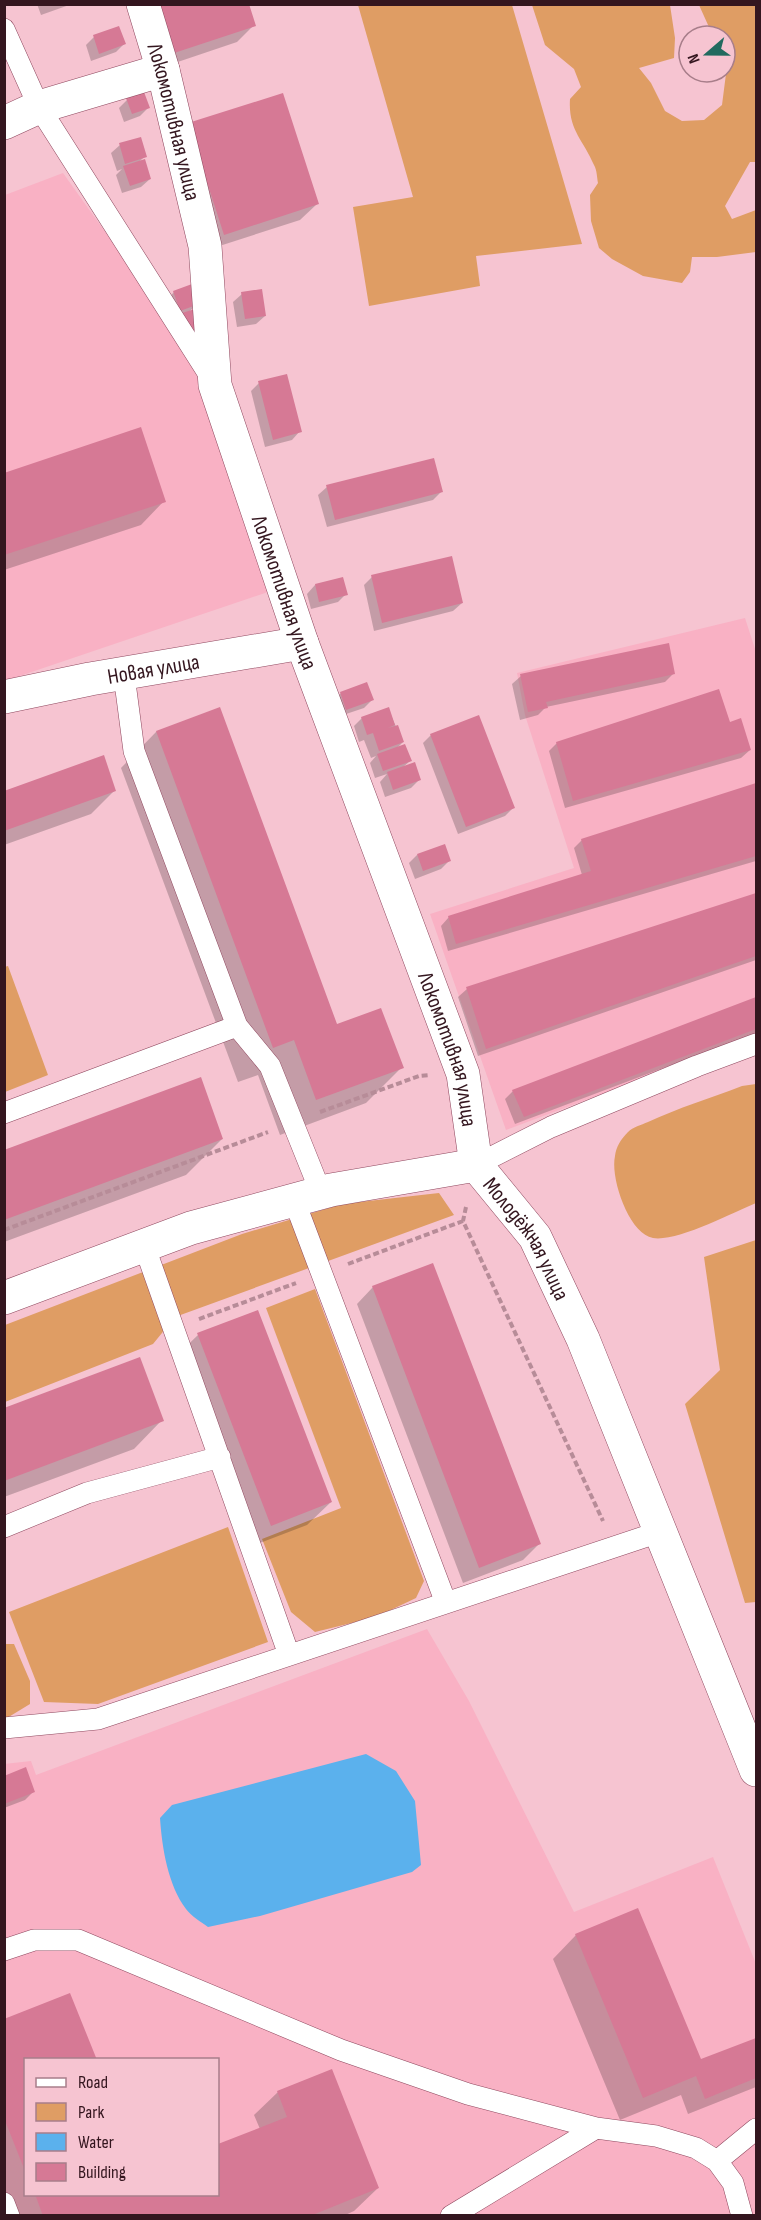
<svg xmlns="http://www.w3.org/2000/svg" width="761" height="2220" font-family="'Sofia Sans Condensed',sans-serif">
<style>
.built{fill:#f9b1c4;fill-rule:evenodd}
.green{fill:#df9d64}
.water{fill:#5bb1ed}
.shadow{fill:#0003}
.building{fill:#d67995}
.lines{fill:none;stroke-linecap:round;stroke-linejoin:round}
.service-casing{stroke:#8f485f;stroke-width:22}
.minor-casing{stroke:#8f485f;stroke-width:34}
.tertiary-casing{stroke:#8f485f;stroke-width:34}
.path{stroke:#b78c98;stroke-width:4;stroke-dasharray:6 3;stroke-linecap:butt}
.service{stroke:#fff;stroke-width:21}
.minor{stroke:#fff;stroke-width:33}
.tertiary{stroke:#fff;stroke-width:33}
.labels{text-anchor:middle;stroke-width:4.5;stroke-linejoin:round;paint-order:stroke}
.street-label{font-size:22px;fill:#34161f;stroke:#f6c4d1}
</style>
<rect width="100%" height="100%" fill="#f6c4d1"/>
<path class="built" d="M63,173l125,175 80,244 -263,89v-486z
M745,618l11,34v384l-250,94 -76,-216 144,-46 -49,-153 -8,-42z
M427,1629l42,72 105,211 139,-55 43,107v251h-751l-1,-451 27,-3 5,14zM26,2060h192v134h-192z"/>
<path class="green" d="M358,5h154l70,239 -106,12 4,30 -111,20 -16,-99 60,-10z
M532,5h138l5,33 -1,20 -35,10 12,15 14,28 17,10 22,-1 18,-15 5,-39 -2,-30h-12l-14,-31h57v157h-6l-25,44 7,13 24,-9v42l-39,5h-25l-2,15 -8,11 -39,-7 -31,-17 -13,-11 -8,-27 -1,-26 8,-12c-1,-5 -1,-13 -4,-18 -11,-26 -26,-35 -24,-66l11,-12 -7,-18 -29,-24z
M8,966l40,109 -43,17 -1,-125z
M756,1084v119c-24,10 -79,39 -103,35 -24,-4 -43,-60 -38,-82 1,-9 6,-17 13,-24 5,-5 13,-7 20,-10 30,-14 63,-24 94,-36z
M439,1193l15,22 -279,102 -22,27 -148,58v-77l237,-91 100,-30z
M756,1240v362l-11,1 -60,-199 35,-34 -16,-113z
M315,1289l109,292 -8,17 -40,19 -61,15 -24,-20 -29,-73 79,-31 -75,-200z
M228,1527l40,115 -170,62 -54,-2 -35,-90z
M4,1644h10l16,37v23l-23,14 -3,-1z"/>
<path class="water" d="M366,1754l30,17 19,30 6,64 -9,7 -152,44 -52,11c-7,-5 -17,-11 -22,-18 -18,-24 -24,-61 -26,-91l12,-13z"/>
<path class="shadow" d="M37,4h35l-31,11z
M133,4l121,21 -17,17 -83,28z
M94,37l30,7 -8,8 -25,9 -5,-16z
M127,100l21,8 -8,8 -16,6 -5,-14z
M172,141l145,63 -17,16 -93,30z
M120,145l25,11 -7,7 12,16 -9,8 -19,6 -6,-18 6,-6 -5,2 -6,-18z
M174,292l23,12 -8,8 -17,6 -6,-17z
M242,294l23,22 -9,8 -19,3 -4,-25z
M259,383l41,48 -8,9 -27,7 -14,-56z
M4,474l160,27 -23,24 -137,45z
M327,487l114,5 -8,8 -106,27 -9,-32z
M372,577l90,26 -9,8 -79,20 -10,-46z
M315,585l31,9 -8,8 -27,7 -4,-15z
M673,674l-8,8 -119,25 -8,8 -18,5 -8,-36 9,-8z
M341,693l31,7 -8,8 -27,9 -5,-15z
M219,709l118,317 65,41 -36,36 -86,32 -22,-60 -20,7 -117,-314 35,-36z
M388,709l15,33 -7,7 14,12 -8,7 17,12 -8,8 -26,9 -5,-15 7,-8 -12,4 -5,-15 6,-7 -5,2 -7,-18 -5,2 -5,-16 8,-8z
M729,723l21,27 -9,8 -176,50 -16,-57 8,-8z
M431,735l82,73 -8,8 -47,18 -35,-91z
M756,785v76l-308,90 -7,-25 8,-9 133,-42 -8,-27 8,-8z
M115,790l-24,24 -87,31v-53z
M417,855l32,6 -8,8 -26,10 -6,-16z
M756,894v66l-278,96 -20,-59 9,-8z
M756,998v35l-241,91 -10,-25 8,-8z
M222,1139l-36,36 -182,67v-91z
M373,1287l166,257 -16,16 -60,23 -106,-279z
M198,1335l133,167 -24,23 -60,23 -73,-190z
M4,1410l158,10 -28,29 -130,48z
M4,1777l29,15 -8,8 -21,8z
M576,1935l124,127 56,-23v48l-68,27 -7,-19 -61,25 -67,-161z
M4,2020l22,40v134h192v-49l42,-16 -6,-14 24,-23 100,96 -24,23 -11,5h-332l-7,-16z"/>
<path class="building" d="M154,4h95l7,22 -85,28z
M119,26l7,18 -27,10 -6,-19z
M144,92l6,16 -18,6 -6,-16z
M283,93l36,111 -95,31 -36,-112z
M141,137l6,20 -22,7 -6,-21z
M145,159l6,20 -21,7 -7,-20z
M192,284l7,20 -19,7 -7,-20z
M262,289l4,27 -21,3 -4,-27z
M198,308l8,22 -17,6 -7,-23z
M287,374l15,58 -29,8 -15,-59z
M141,427l25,75 -162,53v-82z
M434,458l9,34 -108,28 -9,-35z
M452,556l11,47 -81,20 -11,-48z
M343,577l5,18 -29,7 -4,-18z
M669,643l6,31 -129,28 2,6 -20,4 -8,-38z
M367,682l7,18 -28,10 -6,-18z
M719,689l11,33 11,-4 10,32 -178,51 -17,-59z
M220,707l117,317 44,-16 23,60 -88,32 -22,-60 -21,8 -117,-317z
M389,707l6,18 -7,3 10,-3 6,17 -25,9 -6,-18 -6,2 -6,-18z
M479,715l36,93 -49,19 -36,-93z
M405,744l7,17 -29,10 -6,-17z
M104,755l12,36 -112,40v-40z
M415,762l6,18 -28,10 -6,-18z
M756,783v73l-300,88 -8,-28 143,-45 -10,-32z
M445,844l6,17 -28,10 -6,-17z
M756,893v63l-270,93 -20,-62z
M756,997v32l-232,88 -12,-27z
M201,1077l22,62 -219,81v-70z
M433,1263l108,281 -62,24 -107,-282z
M258,1310l74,192 -61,24 -74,-193z
M140,1357l24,64 -160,60v-73z
M26,1767l9,25 -31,12v-28z
M638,1908l63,151 55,-21v40l-51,21 -9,-23 -53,22 -68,-164z
M70,1993l27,67h-71l-1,111 -21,-53v-99z
M332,2069l47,119 -69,28h-267l-8,-22h183v-50l69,-27 -10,-26z"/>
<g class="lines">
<g class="service-casing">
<path id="service" d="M4,29l35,78 173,272
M124,675l10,76 103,275 33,40 51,127
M4,1113l233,-87
M476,1165l75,-38 146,-61 59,-22
M294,1200l152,403
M144,1245l145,410
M4,1527l83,-34 133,-36
M4,1728l94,-9 561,-187
M4,1950l30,-10h44l263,110 127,44 128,34 60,8 40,12 21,13 16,22 9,33
M717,2161l39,-32
M4,2203l5,13
M451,2216l145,-88"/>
</g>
<g class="minor-casing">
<g id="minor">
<path id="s1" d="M143,4l20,66 42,176 10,139 87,258 161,431 13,91"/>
<path d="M4,123l35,-16 124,-37"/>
<path id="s2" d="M4,697l86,-18 212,-36"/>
</g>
</g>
<g class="tertiary-casing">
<g id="tertiary">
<path id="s3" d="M4,1298l187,-70 140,-38 145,-25 59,72 48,102 173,431"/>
</g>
</g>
<path class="path" d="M320,1112l99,-36 10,-1
M466,1207l-3,14 140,300
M4,1230l264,-98
M348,1264l115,-43
M199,1319l97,-36"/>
<use href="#service" class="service"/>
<use href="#minor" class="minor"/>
<use href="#tertiary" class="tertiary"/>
</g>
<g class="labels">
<g class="street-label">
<text dy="8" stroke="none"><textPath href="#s1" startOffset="122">Локомотивная улица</textPath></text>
<text dy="8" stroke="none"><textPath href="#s1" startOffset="608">Локомотивная улица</textPath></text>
<text dy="8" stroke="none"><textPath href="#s2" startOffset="152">Новая улица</textPath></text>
<text dy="8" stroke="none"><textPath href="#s1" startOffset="1094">Локомотивная улица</textPath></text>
<text dy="8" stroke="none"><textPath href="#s3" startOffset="582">Молодёжная улица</textPath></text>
</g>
</g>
<rect width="761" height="2220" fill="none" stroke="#34161f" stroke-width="12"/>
<rect x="24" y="2058" width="195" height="138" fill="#f6c4d1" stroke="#a87e8a" stroke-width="1.5"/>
<rect x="36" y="2078" width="30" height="9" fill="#ffffff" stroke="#a87e8a" stroke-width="1.5"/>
<text x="78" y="2088" font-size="18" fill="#34161f">Road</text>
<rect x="36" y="2103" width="30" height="18" fill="#df9d64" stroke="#a87e8a" stroke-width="1.5"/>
<text x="78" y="2118" font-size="18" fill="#34161f">Park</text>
<rect x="36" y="2133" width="30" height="18" fill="#5bb1ed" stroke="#a87e8a" stroke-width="1.5"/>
<text x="78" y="2148" font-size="18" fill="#34161f">Water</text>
<rect x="36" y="2163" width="30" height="18" fill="#d67995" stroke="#a87e8a" stroke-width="1.5"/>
<text x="78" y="2178" font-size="18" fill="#34161f">Building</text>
<g transform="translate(707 54) rotate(250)"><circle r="28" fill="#f6c4d1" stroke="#a87e8a" stroke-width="1.5"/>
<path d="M0-4.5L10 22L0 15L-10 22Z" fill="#226a5f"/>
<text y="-9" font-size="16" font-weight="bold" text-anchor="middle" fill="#34161f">N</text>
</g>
</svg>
